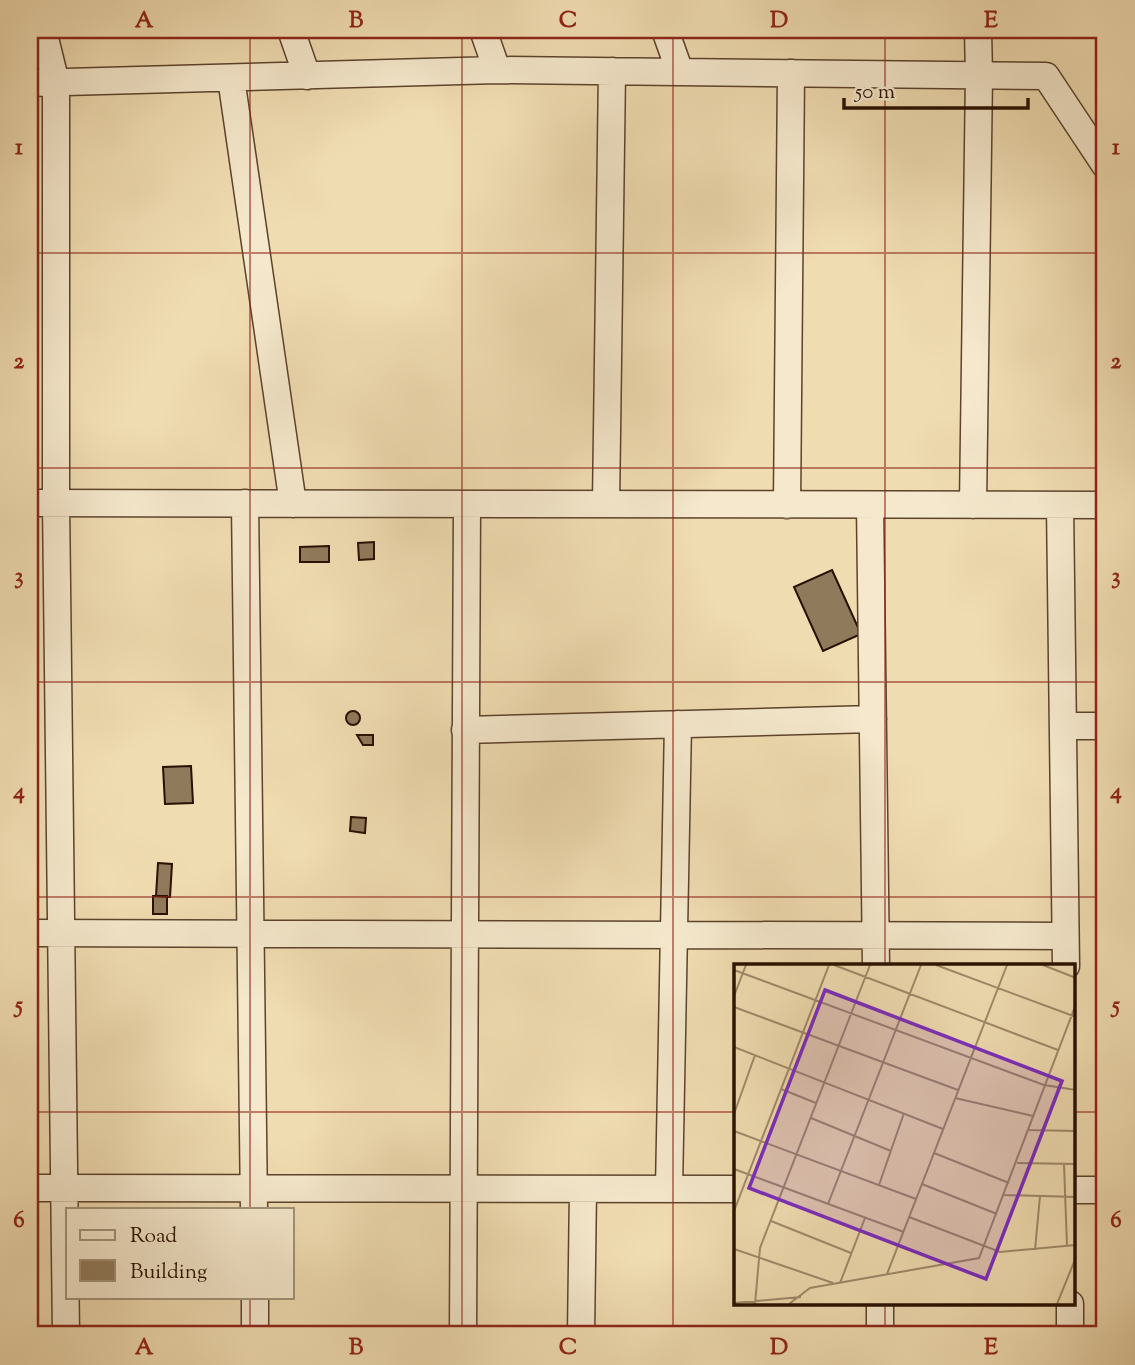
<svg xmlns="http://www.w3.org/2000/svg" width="1135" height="1365" font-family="'Sorts Mill Goudy',serif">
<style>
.building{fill:#907a5c;stroke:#291000;stroke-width:2}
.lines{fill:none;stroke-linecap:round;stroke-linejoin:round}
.minor-casing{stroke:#5b432c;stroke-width:29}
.minor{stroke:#f5e8cc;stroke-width:26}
.grid{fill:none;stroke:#8f2418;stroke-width:2;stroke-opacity:0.55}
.inset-road{fill:none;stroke:#a08a6a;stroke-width:2}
.view{fill:#7b2cbf;fill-opacity:0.15;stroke:#7b2cbf;stroke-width:3.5}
.inset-edge{fill:none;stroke:#291000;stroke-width:3.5}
.neatline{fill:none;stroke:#8f2418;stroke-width:2.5}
.grid-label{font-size:23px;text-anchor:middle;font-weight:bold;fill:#8f2418}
</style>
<rect width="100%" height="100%" fill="#f0dcb1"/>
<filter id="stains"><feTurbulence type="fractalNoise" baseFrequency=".00286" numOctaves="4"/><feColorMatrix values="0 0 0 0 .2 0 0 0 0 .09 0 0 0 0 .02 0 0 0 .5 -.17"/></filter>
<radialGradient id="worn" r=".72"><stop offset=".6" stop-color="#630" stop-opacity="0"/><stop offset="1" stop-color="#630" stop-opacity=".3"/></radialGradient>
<path class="building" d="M374,542v17l-15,1 -1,-17z
M329,546v16h-29v-15z
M832,570l29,64 -38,17 -29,-64z
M346 718a7 7 0 1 1 14 0a7 7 0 1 1-14 0Z
M357,735h16v10h-10z
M191,766l2,37 -28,1 -2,-37z
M351,817l15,1 -1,15 -15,-2z
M158,863l14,1 -2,33 -14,-1z
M153,896h14v18h-14z"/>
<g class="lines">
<g class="minor-casing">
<path id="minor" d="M43,30l13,53v420l10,832
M291,30l16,46
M483,30l14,40
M665,30l15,42
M231,78l62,426
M30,83l467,-13 549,6 59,89
M30,503l1075,2
M245,503l9,706
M606,504l6,-433
M787,505l4,-432
M870,505l6,461
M973,505l6,-430 -1,-45
M1060,505l6,461
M1063,726h42
M465,730l408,-11
M30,933l1035,3
M30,1188l706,1
M669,1189l9,-465
M1074,1190h31
M255,1297v38
M880,1304v31
M1070,1304v31
M463,1335l4,-831
M581,1335l2,-146"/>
</g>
<use href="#minor" class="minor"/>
</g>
<path class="grid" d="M250,30v1179M462,30v1305M673,30v1305M885,30v936M30,253h1075M30,468h1075M30,682h1075M30,897h1075M30,1112h706M1074,1112h31M250,1297v38M885,1304v31"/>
<g transform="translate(734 964)">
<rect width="341" height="341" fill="#f0dcb1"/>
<path class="inset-road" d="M100,1l224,85M202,1l140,52M309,1l33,13M0,6l310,115 32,5M0,32l12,-31M0,43l224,83M0,83l209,82M47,125l35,14M221,134l78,18M0,150l21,-59M77,154l80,33M295,166l47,1M0,167l182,68M200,189l75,30M283,199l59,1M330,200l3,82M0,205l170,63M188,220l75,30M145,221l25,-72M270,231l72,2M94,240l93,-239M0,247l95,-246M175,253l91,35 76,-7M37,257l80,32M0,285l99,34M301,286l5,-54M153,310l120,-309M106,319l25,-65M0,339l67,-6M21,340l5,-56 110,-283M55,340l21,-16 169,-30 97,-254M323,340l19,-47"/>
<path class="view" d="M91,26l237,91 -76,198 -237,-91z"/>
<rect width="341" height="341" class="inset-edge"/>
</g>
<rect width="1135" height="1365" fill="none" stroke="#f0dcb1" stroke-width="77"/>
<rect x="66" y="1208" width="228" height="91" fill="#f5e8cc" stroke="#a3927a" stroke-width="2"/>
<rect x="80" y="1230" width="35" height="10" fill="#f5e8cc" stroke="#a3927a" stroke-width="2"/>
<text x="130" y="1242" font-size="21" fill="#291000">Road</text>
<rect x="80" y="1260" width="35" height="21" fill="#907a5c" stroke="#a3927a" stroke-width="2"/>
<text x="130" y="1278" font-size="21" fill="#291000">Building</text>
<path d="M844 98v10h184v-10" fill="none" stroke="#291000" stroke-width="3.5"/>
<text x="855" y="98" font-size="21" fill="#291000" stroke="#f5e8cc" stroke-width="5" paint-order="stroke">50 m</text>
<rect x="38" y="38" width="1058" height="1288" class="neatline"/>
<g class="grid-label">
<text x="144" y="27">A</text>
<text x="356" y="27">B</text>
<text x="568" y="27">C</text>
<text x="779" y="27">D</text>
<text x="991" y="27">E</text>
<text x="19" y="154">1</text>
<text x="1116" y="154">1</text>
<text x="19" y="368">2</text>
<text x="1116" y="368">2</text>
<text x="19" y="583">3</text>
<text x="1116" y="583">3</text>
<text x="19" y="798">4</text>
<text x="1116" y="798">4</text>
<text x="19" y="1012">5</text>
<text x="1116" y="1012">5</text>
<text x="19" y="1227">6</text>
<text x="1116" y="1227">6</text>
<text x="144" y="1354">A</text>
<text x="356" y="1354">B</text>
<text x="568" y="1354">C</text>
<text x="779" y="1354">D</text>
<text x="991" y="1354">E</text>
</g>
<rect width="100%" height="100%" filter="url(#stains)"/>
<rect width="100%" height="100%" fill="url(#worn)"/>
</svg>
